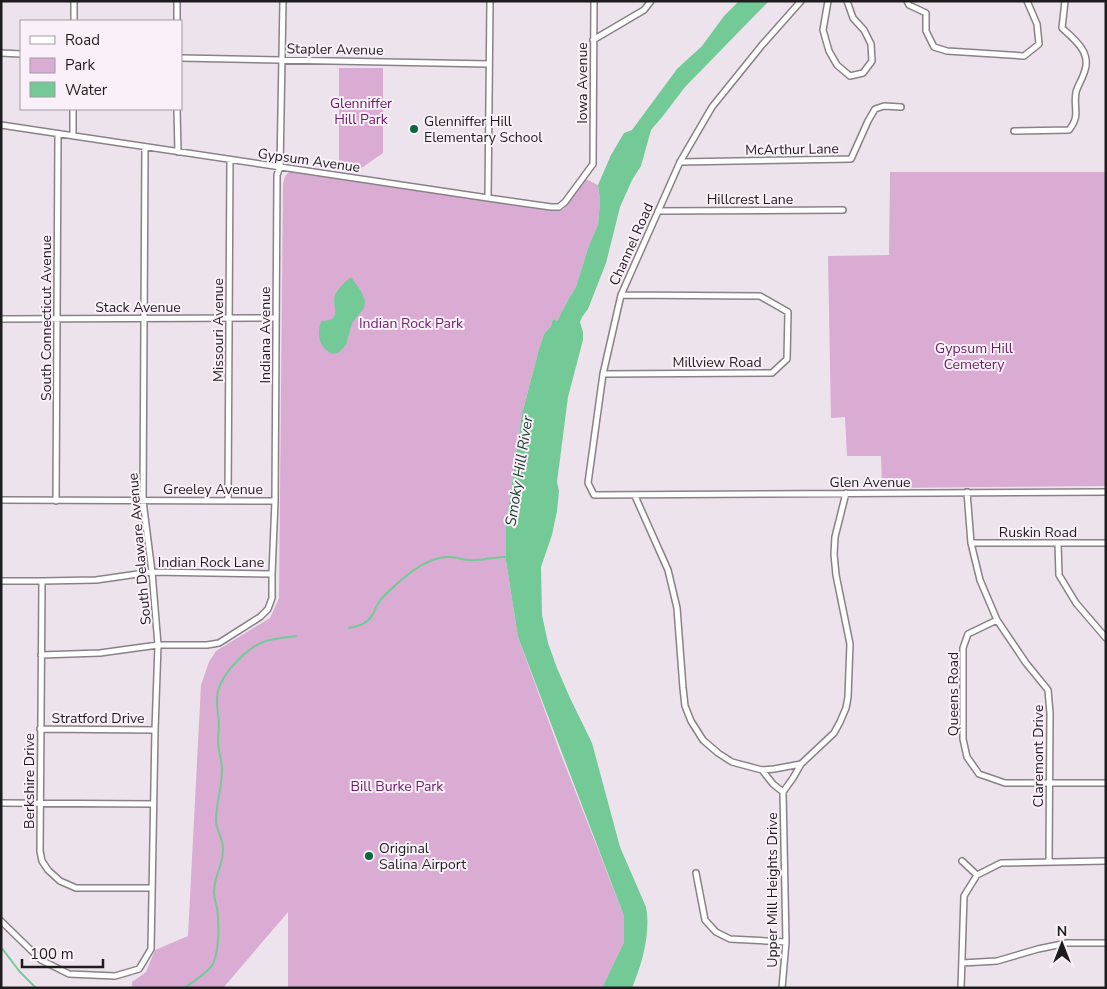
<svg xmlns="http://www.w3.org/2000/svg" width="1107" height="989" font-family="'Nunito Sans',sans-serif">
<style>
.green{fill:#daabd3}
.water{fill:#74ca96}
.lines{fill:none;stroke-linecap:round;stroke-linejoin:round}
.stream{stroke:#74ca96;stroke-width:2}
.minor-casing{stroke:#8a8188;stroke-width:8}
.minor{stroke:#fff;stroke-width:5}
.poi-dot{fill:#06683c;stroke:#faf0f9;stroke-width:2}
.labels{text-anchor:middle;stroke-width:4;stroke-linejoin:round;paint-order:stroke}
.street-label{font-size:14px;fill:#1f1c1f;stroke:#faf0f9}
.park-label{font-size:14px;fill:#6b1c66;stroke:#faf0f9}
.poi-label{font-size:14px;fill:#1f1c1f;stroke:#faf0f9;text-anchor:start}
.water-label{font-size:15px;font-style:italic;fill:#183d28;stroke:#faf0f9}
</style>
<rect width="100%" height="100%" fill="#ede3ec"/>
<path class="green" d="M339,68h44v85l-23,16 -21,-3z
M290,171l263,40h6l5,-2 22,-30 12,6 2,16 -2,24 -9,20 -13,42 -7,11 -12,23 -3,-2 -2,2 -1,5 -7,8 -5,15 -17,65 -16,110v37l12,76 40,110 66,169v26l-22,46h-314v-76l-65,76h-91v-6l14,-10 9,-22 33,-14 13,-251 8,-23 7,-11 54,-33 9,-20 4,-414 2,-8z
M890,172h216v314l-224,2 -1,-32h-34l-2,-39 -14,1 -3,-162 61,-1z"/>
<path class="water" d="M739,1h30l-84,86 -22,29 -12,14 -10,36 -9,14 -12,27 -14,56 -18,46 -6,8 -2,5 3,10v8l-15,57 -11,85 2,9 -2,20 -5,24 -11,32 1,48 6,28 9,25 13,30 22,45 28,104 26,60c5,26 -4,57 -14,81h-30l22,-46v-26l-106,-279 -12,-76v-37l16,-110 17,-65 5,-15 7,-8 1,-5 2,-2 3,2 12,-23 7,-11 13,-42 9,-20 2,-24 -2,-16 13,-30 13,-22 8,-3 45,-61 25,-23 22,-30z
M351,277l10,14 4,10 -1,7 -12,15 -6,22 -8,8 -6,1c-14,-8 -15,-19 -11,-33 23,0 10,-15 14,-26 3,-7 10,-13 16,-18z"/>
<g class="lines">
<path class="stream" d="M349,628c11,-2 20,-5 25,-16 2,-5 3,-8 7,-13 17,-17 44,-44 70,-42 6,0 12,3 19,3 12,1 25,-4 38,-3
M1,947l19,25 16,16
M184,988c9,-6 19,-12 27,-21 9,-12 8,-45 6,-59 -1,-6 -3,-10 -3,-15 -1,-16 10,-29 9,-44 0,-11 -7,-19 -7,-29 0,-18 7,-36 6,-53 -1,-9 -4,-18 -4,-26 0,-7 1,-13 1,-19 -1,-10 -4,-21 -1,-31 3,-11 12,-23 20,-31 8,-8 15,-14 25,-18 10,-4 22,-4 33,-6"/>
<g class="minor-casing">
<path id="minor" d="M801,1l-39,44 -50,62 -32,55 -59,133 -18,79 -15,109 6,12 512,-3
M828,1l-5,29 6,21 8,14 13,11 13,-3 9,-12 -1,-17 -7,-14 -11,-12 -6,-17
M907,1l2,4 17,8v18l8,16 13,4 77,5 15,-12 -2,-20 -10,-23
M74,21v-20
M177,21v-20
M593,40l51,-30 7,-9
M1,53l20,1
M181,58l308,6
M177,109l1,43
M1,125l487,73 63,9h8l6,-5 28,-38 1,-163
M1014,131l55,-1c12,-15 4,-21 7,-38 2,-7 7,-14 9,-22 6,-18 -11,-31 -23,-42l3,-27
M73,136v-27
M680,162l171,-3 17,-38 7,-12 9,-3 17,1
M488,198l2,-197
M658,211l185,-1
M1,319l275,-1
M603,374l169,-1 15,-14 1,-47 -28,-16 -139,-1
M967,492l4,51 9,37 17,40 29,43 22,27 2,23 -1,148
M635,496l33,74 9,38 6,80 2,18 6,15 12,19 15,13 14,9 30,8 12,-1 27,-5 33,-31 6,-11 6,-14 2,-11 2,-53 -14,-69 -2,-21 1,-17 11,-44
M1,500l274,1
M228,500l2,-340
M56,501l2,-367
M971,543h135
M1058,543l1,32 17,28 30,35
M1,581h41l54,-1 56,-8 120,2
M42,581l-2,270 2,10 6,9 12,11 16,7h76
M997,620l-29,14 -5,14v91l4,18 12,17 26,9h101
M41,655l59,-2 58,-8h49l12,-2 41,-26 8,-8 4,-11v-24l3,-73 2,-326 3,-8 3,-166
M40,729l115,1
M762,770l11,14 10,8 10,-14 8,-14
M1,803l152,1
M962,861l15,14
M696,873l9,47 11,12 14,7 56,3
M1,921l40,39 28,14 46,2 24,-7 12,-20 4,-219 3,-85 -6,-73 -9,-71 2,-353
M962,963l35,-2 41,-12 29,-6h39
M782,988l4,-46 -3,-150
M961,988l3,-92 13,-21 24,-12 105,-2"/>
</g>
<use href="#minor" class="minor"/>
</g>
<g class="poi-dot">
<circle cx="414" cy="129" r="5"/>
<circle cx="369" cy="856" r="5"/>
</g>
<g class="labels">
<g class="street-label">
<text transform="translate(335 49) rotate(1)" y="5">Stapler Avenue</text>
<text transform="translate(582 83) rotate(-90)" y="5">Iowa Avenue</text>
<text transform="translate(792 149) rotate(-1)" y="5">McArthur Lane</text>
<text transform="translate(309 160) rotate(8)" y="5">Gypsum Avenue</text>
<text x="750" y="204">Hillcrest Lane</text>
<text transform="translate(631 244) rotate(-66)" y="5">Channel Road</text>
<text x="138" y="312">Stack Avenue</text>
<text transform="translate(46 318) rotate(-90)" y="5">South Connecticut Avenue</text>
<text transform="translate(218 330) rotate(-90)" y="5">Missouri Avenue</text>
<text transform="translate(265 335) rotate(-90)" y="5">Indiana Avenue</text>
<text x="717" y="367">Millview Road</text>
<text x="870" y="487">Glen Avenue</text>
<text x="213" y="494">Greeley Avenue</text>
<text x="1038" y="537">Ruskin Road</text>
<text transform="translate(139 549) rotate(-95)" y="5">South Delaware Avenue</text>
<text x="211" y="567">Indian Rock Lane</text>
<text transform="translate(953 694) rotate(-90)" y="5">Queens Road</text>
<text x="98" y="723">Stratford Drive</text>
<text transform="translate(1038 756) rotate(-90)" y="5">Claremont Drive</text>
<text transform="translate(29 781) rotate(-90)" y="5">Berkshire Drive</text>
<text transform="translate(772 890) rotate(-90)" y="5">Upper Mill Heights Drive</text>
</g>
<g class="park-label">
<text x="361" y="108">Glenniffer<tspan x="361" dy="16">Hill Park</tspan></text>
<text x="411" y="328">Indian Rock Park</text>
<text x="974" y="353">Gypsum Hill<tspan x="974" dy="16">Cemetery</tspan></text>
<text x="397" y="791">Bill Burke Park</text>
</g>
<g class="poi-label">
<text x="424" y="126">Glenniffer Hill<tspan x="424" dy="16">Elementary School</tspan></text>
<text x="379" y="853">Original<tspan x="379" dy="16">Salina Airport</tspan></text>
</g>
<g class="water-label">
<text transform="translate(519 471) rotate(-81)" y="5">Smoky Hill River</text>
</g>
</g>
<rect width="1107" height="989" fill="none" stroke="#1f1c1f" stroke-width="5"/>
<rect x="20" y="20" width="162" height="90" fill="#faf0f9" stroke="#a29ba2"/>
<rect x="30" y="36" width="25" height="8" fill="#ffffff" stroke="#a29ba2"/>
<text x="65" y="45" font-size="15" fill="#1f1c1f">Road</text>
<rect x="30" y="58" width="25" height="15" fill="#daabd3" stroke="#a29ba2"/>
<text x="65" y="70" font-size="15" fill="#1f1c1f">Park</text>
<rect x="30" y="82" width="25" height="15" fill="#74ca96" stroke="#a29ba2"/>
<text x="65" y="95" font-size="15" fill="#1f1c1f">Water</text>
<g transform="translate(1062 944)" stroke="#faf0f9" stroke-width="4" paint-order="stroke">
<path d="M0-4L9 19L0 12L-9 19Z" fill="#1f1c1f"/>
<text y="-8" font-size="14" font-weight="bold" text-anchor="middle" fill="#1f1c1f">N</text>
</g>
<path d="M22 959v8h81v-8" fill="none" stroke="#1f1c1f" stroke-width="2.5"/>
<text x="30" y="959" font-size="15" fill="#1f1c1f" stroke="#faf0f9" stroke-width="4" paint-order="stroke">100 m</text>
</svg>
